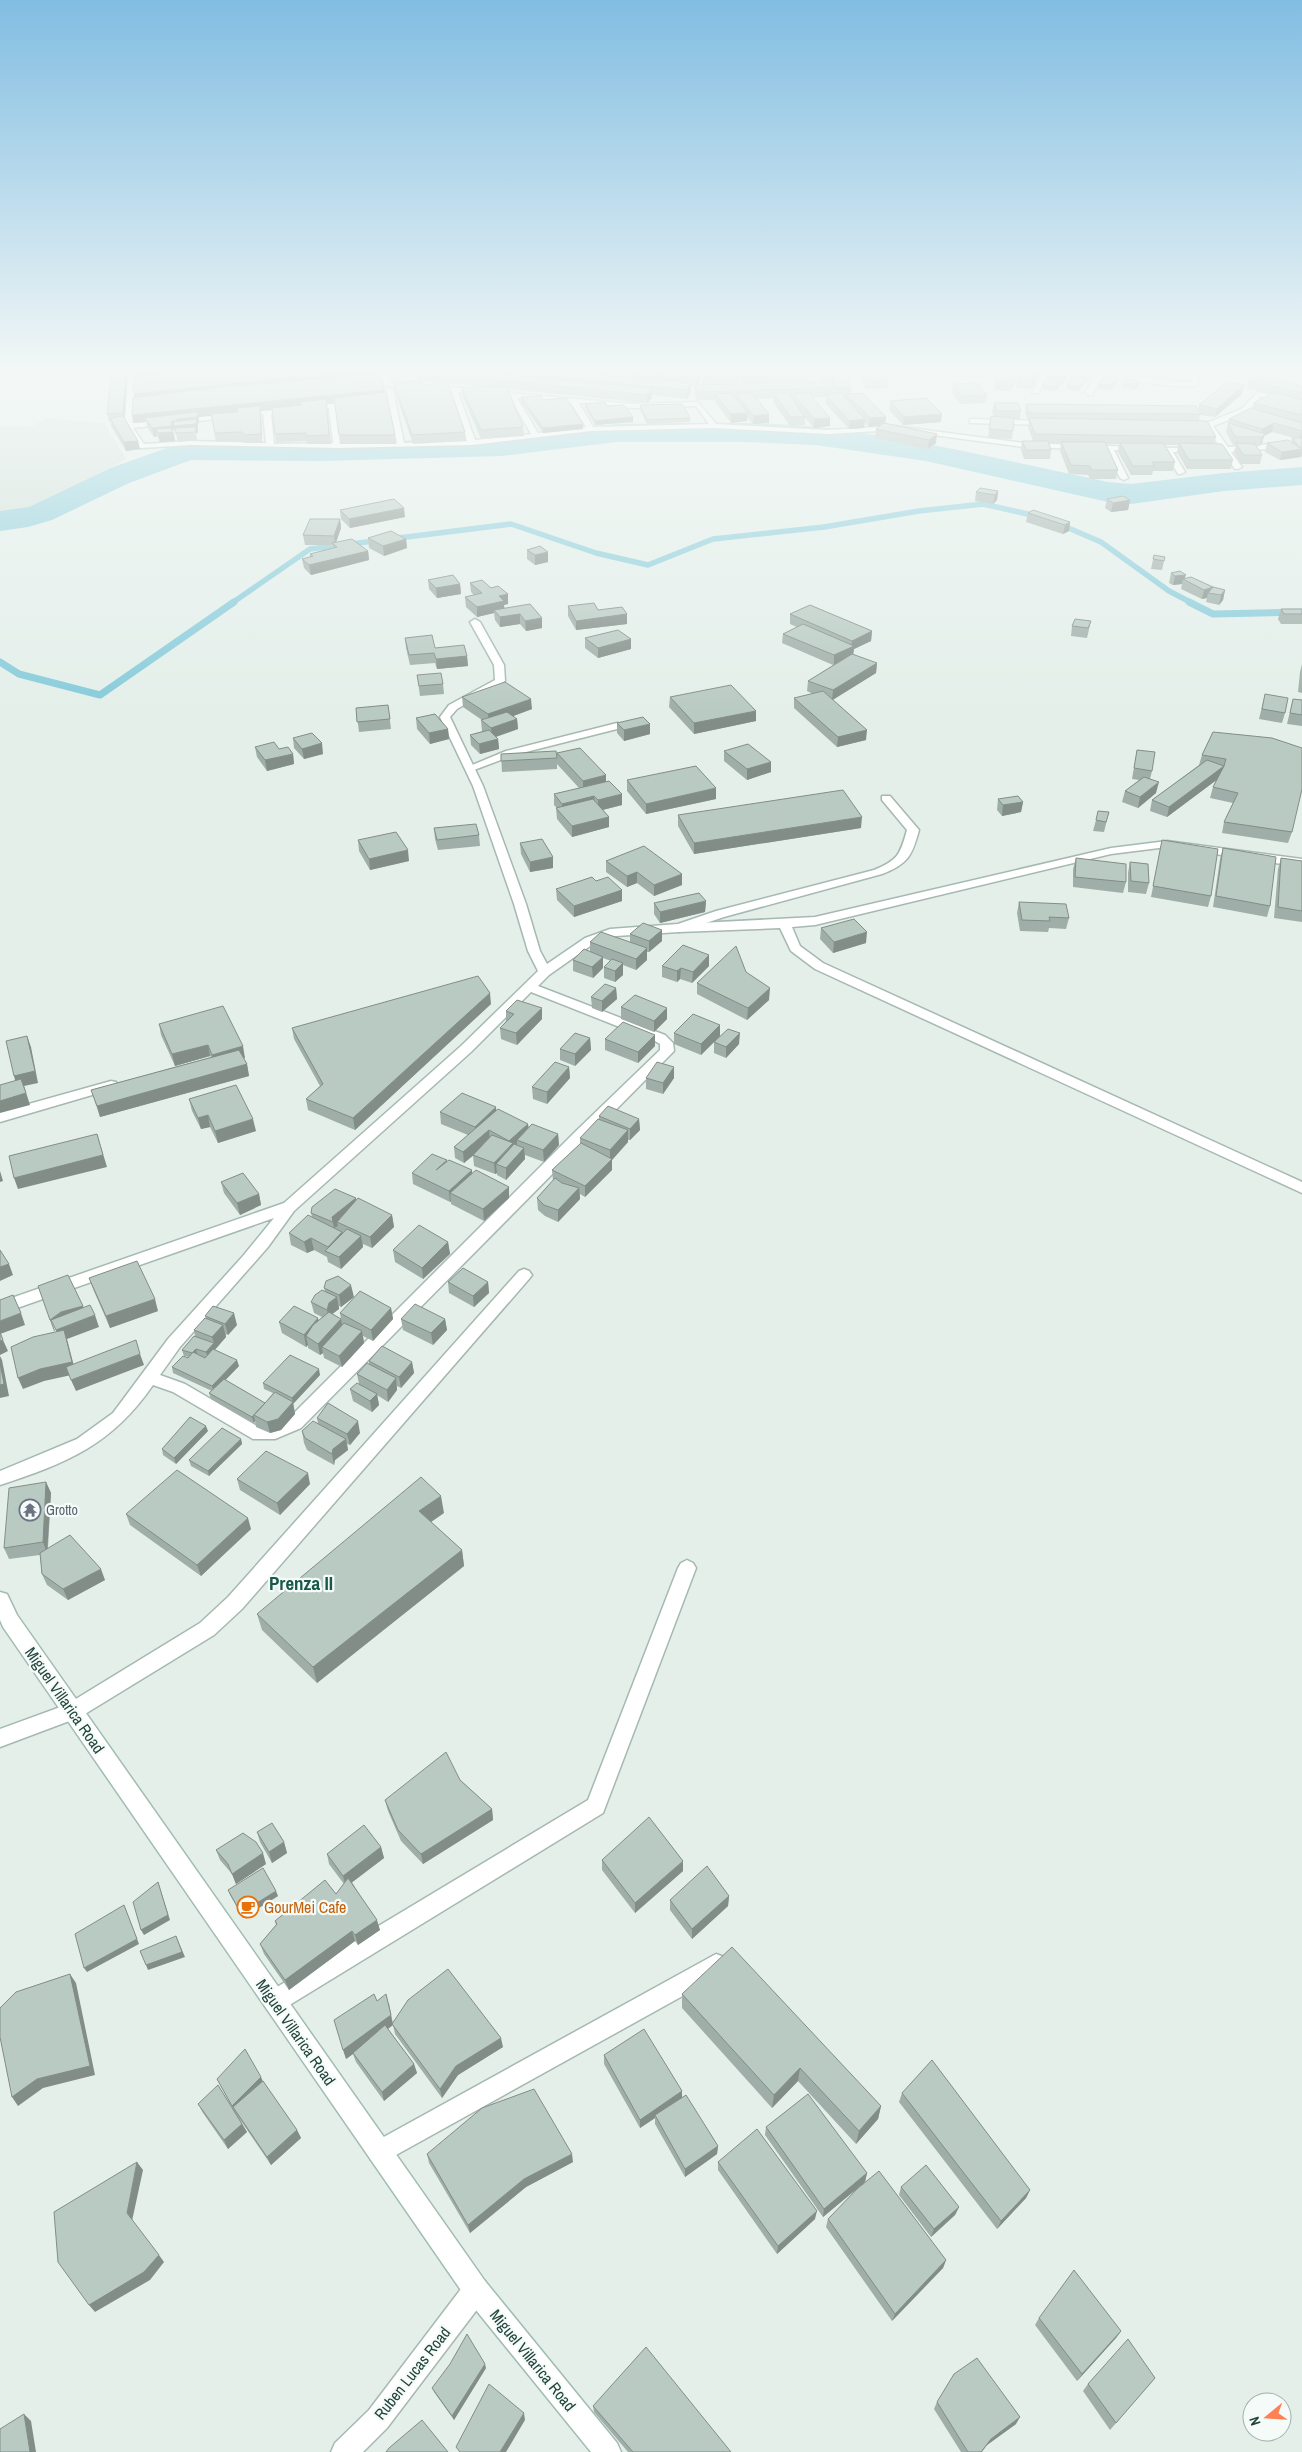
<svg xmlns="http://www.w3.org/2000/svg" width="1302" height="2452" font-family="'Archivo Narrow',sans-serif">
<style>
.built{fill:#d2dfd9}
.lines{fill:none;stroke-linecap:round;stroke-linejoin:round}
.stream-far1{stroke:#86cbda;stroke-width:5.5}
.stream{stroke:#86cbda;stroke-width:7}
.river{fill:#86cbda;fill-rule:evenodd}
.service-casing{stroke:#a6b8b2;stroke-width:3}
.minor-casing{stroke:#a6b8b2;stroke-width:3}
.secondary-casing{stroke:#a1bcb3;stroke-width:3}
.service{fill:#fff;fill-rule:evenodd}
.minor{fill:#fff;fill-rule:evenodd}
.secondary{fill:#fff;fill-rule:evenodd}
.wall{fill:#9faea8;fill-rule:evenodd}
.shaded-wall{fill:#828d88}
.building{fill:#b9cac3;stroke:#828d88}
.labels{text-anchor:middle;stroke-width:4.5;stroke-linejoin:round;paint-order:stroke}
.worship-label{font-size:14px;fill:#5b616d;stroke:#f5fbf8;text-anchor:start}
.near-street-label{font-size:16px;fill:#21433b;stroke:#f5fbf8}
.near-food-label{font-size:16px;fill:#c56008;stroke:#f5fbf8;text-anchor:start}
.near-quarter-label{font-size:19px;font-weight:bold;fill:#1a584a;stroke:#f5fbf8}
</style>
<rect width="100%" height="100%" fill="#e4efea"/>
<path class="built" d="M45,418l59,5 22,36 -86,49 -40,7v-89l32,1z"/>
<g class="lines">
<path class="stream-far1" d="M1059,524l42,18 68,49 23,12
M232,603l78,-54 201,-25 85,29 52,12 65,-26 111,-12 95,-16 64,-7 58,13"/>
<path class="stream" d="M1189,602l24,12 89,-2
M0,662l19,12 81,21 134,-93"/>
<path class="river" d="M616,424c67,0 135,-4 201,3 98,11 195,35 291,55l23,2 93,-11 78,-6v18l-78,6 -93,13 -23,-2 -182,-41 -110,-16 -71,-3h-129l-115,14 -180,5 -130,-1 -62,23 -77,37 -24,7 -28,4v-20l29,-4 84,-40 54,-19 24,-6 130,1 180,-5z"/>
<g class="service-casing">
<path id="service" d="M617,723l4,1v4l-107,27 -40,15 -4,1 -5,-3 41,-17z
M1167,841l135,18v8l-135,-20 -56,7 -296,71 -23,2 8,19 23,17 479,219v11l-487,-224 -24,-18 -11,-23 -101,4 -6,-4 6,-4 136,-7 296,-69z
M687,1560l6,3 3,5 -93,245 -320,196 -8,3 -8,-3 -3,-8 3,-8 321,-193 90,-232 3,-5z
M716,1954l8,3 3,8 -3,8 -337,187 -8,4 -8,-4 -4,-8 4,-8z"/>
</g>
<g class="minor-casing">
<path id="minor" d="M128,370h8l-4,53 255,-26 -2,-7 4,-2 4,2 11,53 63,-2 -17,-49 -65,-6 -5,-16h7l4,12 242,22 65,-2 18,22 112,6 67,-4 128,17 145,5 52,-1 -14,-20 -22,-3 4,-2 19,1 34,-14 17,-17 44,12v4l-42,-11 -13,16 -34,13 15,21 74,-5v4l-71,6 11,15 -4,2h-3l-12,-17h-50l12,20 -4,2h-3l-13,-22 -51,-2 14,28 -4,2 -4,-2 -14,-28 -83,-3 -128,-17 -67,4 -114,-6 -123,3 -119,14 -135,3 -146,-3 -49,3h-3l-15,-22zM458,392l52,5 21,37 -56,6zM517,398l54,5 15,24 -48,6zM388,402l9,41h-56l-5,-36zM579,403l54,5 63,-2 13,18 -116,3zM329,408l4,35 -59,1 -3,-30zM263,414l3,29 -75,-2 -47,3 -11,-16z
M619,370h7l-11,13h-6v-4z
M837,370h7l5,13 -23,5v-4l15,-2z
M1045,370h7l-14,23h-6z
M1057,370l41,2 8,-2 -1,3 75,9h11l-1,-12h8l1,14c-11,7 -80,-5 -97,-7l-10,18h-3l-4,-2 11,-17z
M973,419l75,2 4,2 -4,2 -78,-2v-4z
M475,619l5,3 24,43 1,16 -48,28 -7,8 33,69 43,118 14,47 7,13 38,-26 25,-9 68,-5 38,-13 158,-41c24,-10 26,-15 33,-40l-25,-30v-4h8l29,34c-7,26 -11,34 -37,44l-158,43 -45,15 -63,4 -23,8 -44,31 -11,11 127,49 8,8 1,8 -373,377 -26,11h-22l-80,-47 -20,-7c-41,60 -86,78 -153,100v-14l77,-32 36,-26 55,-74 75,-83 31,-38 -274,96v-12l284,-99 177,-157 77,-75 -10,-20 -14,-47 -41,-118 -33,-69 9,-12 46,-25 -1,-15 -24,-43zM531,992l124,49 5,3v6l-84,81 -287,287 -14,7 -18,1 -72,-42 -25,-9 20,-28 88,-100 26,-36 177,-159z
M111,1081l5,1 2,3 -2,3 -116,34v-10z
M524,1269l5,2 3,4 -3,4 -287,330 -28,26 -134,82 -80,30v-18l66,-24 134,-82 28,-26 291,-326z
M476,2278l9,3 3,9 -3,9 -98,129 -24,24h-32l4,-9 34,-33 98,-129z"/>
</g>
<g class="secondary-casing">
<path id="secondary" d="M0,1592l7,2 10,21 468,666 132,162 4,9h-30l-124,-153 -464,-672 -3,-7z"/>
</g>
<use href="#service" class="service"/>
<use href="#minor" class="minor"/>
<use href="#secondary" class="secondary"/>
</g>
<path class="wall" d="M102,370h26v4l-3,44 15,31 -14,2 -15,-25v-4h-2l-2,-8 5,-41z
M401,370h82l1,3v-2h74v-1h52l-5,5 24,2v-7h94v1l4,1v-2h21v1v-1h61l-1,12h14l-3,-5v-3h-3l-2,-4h21l2,3 -1,7 15,8v6l35,23 -1,7 51,19 -8,6 -53,-11 1,-9 5,-3 -12,1 -4,-4 -1,5 -15,1 -24,-26 1,-6h-13l17,29 -16,2 -9,-10v7l-15,1 -17,-24 1,-4 -18,1 13,15v9l-16,1 -6,-7v4l-16,2 -16,-21v-2h-18l-2,-6v-8h-4v5l-4,8 -35,-4v3l-5,5 -139,-14 15,38 1,9 -43,3 -19,-44 -1,-8h26l-39,-4 17,49 1,9 -53,3 -18,-52 -1,-9 29,2 23,-2 -29,-3v-6l-13,1zM700,375h3l-1,10h-5l3,-4zM709,376v4l2,5h-4zM719,377v3l3,5h-3zM739,378h1v2l3,4h-5z
M856,370h44l-18,1 6,9 -1,8 -21,1z
M964,370h26l-4,9 -23,-3z
M1020,370l-9,21 -17,-1 1,-8z
M1048,370h21l-3,8h-1l-3,7h-3v2l-4,4 -14,-2 1,-4 3,-4 1,-6z
M1072,370h24v1h-5l-1,5 -2,6 -3,-1v2l-7,8 -12,-2 1,-4 4,-5h-1z
M1124,370h20l-2,8 -19,-2z
M1168,370l-1,4 -3,4 -13,-2 1,-4z
M1041,372l-10,17 -15,-2 2,-8z
M380,377l15,58 1,9h-56l-5,-41 -8,1 4,40h-24v-3l-31,1 -4,-32 -11,1 1,32h-17l-2,-2 -27,1 -5,-26 -12,1v3l-1,5v8h-2l1,7 -19,2 -3,-12h-2l2,11 -15,1 -3,-6 -3,1 -7,-10 -1,-5 -12,1v-29l247,-17z
M1118,378l-1,4 -7,8 -12,-1v-5z
M1249,380l53,6v70l-1,1 -21,3 -15,-8 2,-9 24,-1 1,-4h2l-22,-6 -8,4 -2,7 -2,3h-4l6,9 -2,9h-19l-7,-12 2,-7h-3l-7,-13 3,-13 23,-10 2,-6 17,-9 -24,-6z
M1139,381l-1,4 -3,5 -13,-2 1,-4z
M953,384l34,11 -2,8 -24,1 -9,-11z
M1242,394l-27,23 -15,-2 -1,6 17,16 -2,7 19,16 -2,9h-44l-10,-17 1,-7h-13l10,17 -2,9h-20l-1,4h-21l-13,-23 1,-8h-13l12,26 -2,9h-26l-2,-4 -19,-1 -9,-23 1,-8h-12l2,7 -1,9h-26l-3,-9 1,-9h11l-5,-14 1,-6h-1l-3,-8 1,-9 172,6 1,-5z
M521,397l22,3 40,24v5l-40,4 -22,-31z
M890,401l51,21 -38,3 -14,-15z
M994,403l27,8 -1,8h-6l-2,20 -24,-1 3,-22 4,1 -3,-5z
M585,404l22,2 26,11v5l-38,3 -10,-17z
M640,405l50,13v4l-43,2 -7,-14z
M998,491l-1,9 -4,4 -18,-3 1,-9z
M1107,499l23,1 -2,10 -17,2 -6,-4z
M340,510l65,7 -55,11 -9,-9z
M1028,513l42,9 -1,9 -6,3 -37,-12z
M340,519l1,9 -5,15 32,8 1,9 -58,15 -7,-7 -2,-9 8,-2v-3l23,-6v-3h-28l-2,-10z
M368,538l38,1 1,9 -23,8 -15,-8z
M527,550l21,12 -13,3 -8,-6z
M1154,555l11,2 -3,13 -11,-1z
M1171,573l14,6 40,11 -2,10 -4,5 -13,-3 1,-4 -5,1 -21,-10 1,-5 -9,1 -4,-2z
M428,580l32,4 1,10 -24,4 -8,-9z
M470,583l38,21 -4,1v3l38,10v10l-16,3 -6,-7 -20,3 -5,-7 -1,-7 -17,4 -11,-10 -1,-10 9,-2 -3,-3z
M568,606l59,8v10l-51,6 -8,-14z
M1281,609h21v15h-21l-3,-5z
M790,614l82,17 -1,10 -17,8 -1,5 24,9 -1,10 -43,27 33,40 -29,7 -43,-39v-10l19,-4 -6,-3 1,-10 25,-16 -51,-22 1,-9 14,-7 -7,-3z
M1091,621l-4,17 -16,-2 1,-10z
M405,638l30,10 32,8 1,10 -31,3 -2,-6 -25,2 -4,-17z
M585,638l46,11 -33,9 -13,-10z
M1302,664v29l-4,-1 2,-20z
M417,675l26,9 1,10 -24,2z
M1265,694l20,19 -3,10 -23,-4z
M462,697l70,12 -19,7 4,3 1,10 -22,8 2,2 1,10 -19,5 -9,-9 -1,-10 13,-4h-1l-1,-11h1l-19,-13z
M670,697l86,14v10l-62,13 -25,-27z
M1293,699l9,1v26l-15,-2z
M388,705l3,24 -32,3 -3,-24z
M416,718l32,11 1,10 -19,5 -13,-15z
M617,723l33,11 -26,7 -7,-8z
M1213,732l79,100 -4,11 -66,-10 2,-11 9,-19 -23,-5 3,-11 3,-7 -49,37 -17,-6 2,-11 47,-35 3,-10z
M293,738l30,16 -19,5 -10,-11z
M255,747l24,2 14,5 1,10 -27,7 -10,-14z
M1137,750l15,21 -2,8 6,14 -18,15 -16,-6 3,-11 14,-11 -7,-1z
M724,751l47,11v10l-24,8 -23,-19z
M557,753l49,28 16,24 -19,5 6,7v10l-37,10 -15,-18 -1,-11h1l-3,-3v-11l25,-6 -22,-24z
M501,754l56,4v11l-55,3z
M627,780l89,19 -70,15 -19,-23z
M998,799l25,3 -2,10 -19,4 -5,-6z
M1109,812l-5,20 -11,-1 3,-11z
M678,815l183,13 -167,26 -16,-28z
M434,828l45,7 1,11 -42,4 -3,-11z
M358,840l51,21 -39,9 -11,-19z
M1162,840l49,56 -3,11 -57,-10z
M520,843l33,25 -23,4 -9,-18z
M1223,848l47,58 -3,11 -54,-10 7,-48z
M1076,858l50,24 -3,11 -50,-6v-18z
M1281,858l21,3v61l-28,-4 4,-49z
M606,861l76,13v11l-28,11 -17,-13 -10,4 -21,-15z
M1130,862l19,21 -3,11 -18,-2v-19z
M596,881l26,9v11l-48,16 -17,-17 -1,-11z
M706,901l-1,11 -45,11 -6,-9v-11z
M1019,902l50,16 -3,11 -17,-1 -1,4 -28,-1 -3,-18z
M821,928l45,15 -33,10 -13,-14z
M630,934l32,7 -13,11h-2v8l-11,10 -13,-5v10l-8,7 -11,-4v-11l7,-6 -8,-3v10l-10,10 -20,-7v-11l17,-8v-10l40,1z
M662,966h47l-17,17 -12,-4 -3,3 -15,-5z
M746,972l23,28 -22,20 -50,-26v-11z
M616,988l1,11 -15,13 -10,-4 -1,-11z
M491,1004l-136,126 -47,-20 -2,-11 14,-13 -26,-47 -2,-11z
M621,1007l46,1v11l-13,13 -33,-13z
M506,1011l36,8 -25,26 -16,-6 -1,-11 6,-7z
M159,1024l86,34h-2l4,6 2,12 -149,41 -9,-27 120,-33 -1,-1 -35,10 -14,-31z
M720,1025v11l-19,19 -27,-11v-11z
M590,1038l1,12 -16,16 -15,-6v-11z
M605,1039l50,7 -17,17 -33,-13z
M714,1042l25,2 -13,14 -12,-5z
M569,1067l1,11 -23,26 -14,-5 -1,-12z
M674,1067v11l-11,16 -17,-5v-11z
M189,1099l67,32 -38,12 -8,-16 -9,2 -9,-18z
M497,1111l31,13 1,4 29,6 1,11 -15,17 -19,-7v4l-19,21 -9,-5v-2l-2,1 -21,-8 -1,-11 -9,8 -9,-5 -1,-11 14,-12 -27,-11 -1,-12z
M599,1116l40,3 1,11 -10,10h-2v2l-16,18v10l-27,27 -5,-3v5l-22,23 -13,-6 -7,-6 -1,-12 16,-17 -1,-11 28,-26v-6l19,-19z
M447,1160v2l25,12 37,13v11l-25,23 -33,-17v-3l-1,1 -37,-18 -1,-11z
M221,1182l38,12 2,11 -21,10 -16,-22z
M356,1198v3l36,14 2,12 -22,21 -9,-4v3l-22,22 -13,-7 -1,-5 -13,-7 -7,3 -16,-8 -2,-12 23,-16 -1,-4z
M448,1242l2,12 -27,25 -28,-17 -2,-12z
M89,1278l69,33 -48,17 -17,-39z
M448,1282h40l1,11 -15,14 -25,-14z
M324,1288l30,9 -13,10 -2,-1v3l-7,5 9,5 -1,-6 51,-5 2,11 -20,22 -10,-5 1,7 -22,24 -18,-9 -1,-5 -3,2 -12,-7v-3l-2,2 -24,-14 -3,-11 40,-2 3,-3 -8,-4 -3,-11 14,-11z
M205,1316l32,9 -9,10 -2,-1v3l-12,13 25,16 -14,14 40,23 8,-10 -9,-4 -1,-6 57,-8 -27,29 2,10 -14,16 -11,3 -14,-6 -1,-6 -1,2 -43,-24 -2,-6 3,-2 -39,-18 -1,-6 17,-10 -5,-1 -2,-6 13,-14 -1,-6 12,-12z
M401,1319h44l2,11 -14,15 -30,-15z
M369,1361l43,1 2,11 -13,15 -4,-2v4l-9,12 -11,-7 2,10 -7,7 -19,-11 -3,-12 9,-5 -2,-10 12,-10z
M317,1418l43,15 -10,12 -3,-1 1,6 -13,10 -1,5 -27,-15 -3,-7 -2,-12 16,-7z
M208,1431l-32,33 -13,-9 -1,-6z
M241,1439l1,5 -33,32 -18,-10 -2,-6z
M237,1479l73,5 -30,31 -40,-25z
M46,1482l5,11 -3,55 57,32 -37,20 -21,-15 -5,-11 -2,-19 -31,4 -5,-11z
M444,1513l-13,9 31,28 2,16 -147,117 -55,-53 -5,-16z
M126,1514l125,15 -50,47 -71,-51z
M460,1780l32,29 1,11 -70,44 -22,-23 -13,-30 -3,-11z
M257,1832l27,10 3,11 -15,10 -12,-21z
M381,1847l3,11 -32,24 28,48 -22,15 -3,-4 -66,49 -25,-36 -4,-10 16,-19 -1,-4 61,-27 8,-10 -15,-20 -2,-10z
M216,1850l50,14 -30,20 -4,-10 -12,-14z
M602,1860l81,11 -48,42 -33,-43z
M228,1890l50,6 -35,22 -13,-23z
M729,1896l-1,10 -36,33 -22,-29v-10z
M682,1994l199,112 -3,13 -22,25 -58,-63 -26,27 -90,-100z
M377,2001l12,2 4,21 110,23 -45,28 -16,23 -47,-64 -2,-9 -5,4 26,35 3,9 -33,28 -28,-39 -3,-8 -7,5z
M604,2055l78,42 36,49 -1,8 -32,23 -30,-53v-6l-15,10 -36,-64z
M217,2079l47,4 33,47 4,8 -30,27 -32,-47 8,14 -19,17 -25,-36 -5,-9 36,6z
M902,2093l128,97 -4,8 -29,31 -98,-127z
M766,2127l101,46 -2,9 -42,35 -58,-82z
M427,2154l146,8 -47,25 -56,46 -41,-70z
M718,2162l97,57 -38,35 -59,-84z
M901,2187l58,20 -4,8 -24,22 -32,-42z
M828,2219l118,41 -3,8 -51,53 -66,-94z
M1039,2318l82,13 -5,7 -39,43 -42,-56z
M486,2368l-32,52 -20,-28 -2,-4z
M1155,2378l-45,52 -27,-39 5,-7z
M937,2402l79,22 -29,21 -5,7h-21l-27,-43z
M593,2406l138,46h-103l-34,-40z"/>
<path class="shaded-wall" d="M126,370h2v4l-4,47 -1,-8z
M153,370h91l-108,11 -2,-8z
M362,370h18l1,7 -246,26 -1,-9z
M403,370h16l-3,2 1,2 -13,1z
M470,370h13v4l-12,4z
M604,370h6l-6,7z
M637,370h4l-2,1v5l-2,3z
M648,370h3l-2,2v5l-2,3v-8z
M659,370h2l-2,4v5l-2,2v-8z
M669,370h1v5h-2v5l-1,3v-9z
M680,370l-1,10 -3,4v-8z
M987,370h3l-4,9 1,-8z
M1018,370h2l-9,21 2,-8z
M1038,370h3v2l-10,17 1,-9z
M1091,370l-1,6 -2,6 1,-8z
M709,371v9l-2,6v-9z
M690,372v5h-1l-1,5 -2,3 1,-8z
M1066,372l-1,8 -3,5 1,-8z
M700,373v8l-4,5 1,-8z
M1118,378l-1,4 -7,8v-4z
M1086,379l-1,4 -7,8 1,-4z
M1139,381l-1,4 -3,5v-4z
M1059,382v5l-4,4 1,-4z
M691,383v8l-4,8v-9z
M1244,385l-2,9 -27,23 2,-8z
M652,389v9l-5,5v-8z
M384,390l1,8 -58,6 4,40 -4,-40 -26,-2 1,5 -41,4 1,32 -1,-9 -23,-21 -39,4v3l-1,5v8h-2v-1l-20,1v2l-1,-5h-2l2,11 -15,1 -2,-9 -2,-4 1,7 -3,1 -2,-9 -7,-10 1,4 -12,1 -2,-8z
M748,413l-1,8 -16,2v-9z
M769,414v9l-16,1 1,-8z
M942,414l-1,8 -38,3 1,-8z
M633,417v5l-38,3v-4z
M886,417l-1,8 -16,2 1,-9z
M830,418v8l-16,2v-9z
M865,419l-1,9 -15,1v-8z
M1274,423l-2,9 -8,4 -2,7 -2,3 2,-9h-2l2,-8z
M583,424v5l-40,4v-5z
M1301,431l1,8 -3,1z
M937,434l-1,9 -8,6 1,-9z
M138,441l2,8 -14,2 -2,-9z
M1302,449l-1,8 -21,3 2,-8z
M998,491l-1,9 -4,4 2,-9z
M1130,500l-2,10 -17,2 2,-9z
M404,508l1,9 -55,11 -1,-9z
M340,519l1,9 -6,17 -1,-9z
M1070,522l-1,9 -6,3 2,-9z
M406,539l1,9 -23,8 -1,-10z
M368,551l1,9 -58,15 -2,-10z
M548,552v10l-13,3v-10z
M1186,575l-2,5 -1,-1 -1,5 -9,1 2,-9z
M460,584l1,10 -24,4 -1,-10z
M1213,587l-5,6 -1,5 -5,1 2,-9z
M1225,590l-2,10 -4,5 2,-10z
M508,594v10l-4,1 1,6 -11,-1v3l-17,4v-10l22,-11z
M520,614v10l-20,3v-10z
M627,614v10l-51,6v-9z
M542,618v10l-16,3 -1,-10z
M872,631l-1,10 -17,8 -1,7 -19,9v-10l17,-8 1,-6z
M631,639v10l-33,9v-10z
M467,656l1,10 -31,3 -1,-10z
M877,663l-1,10 -44,27 1,-10z
M531,699l1,10 -43,16 -1,-11z
M756,711v10l-62,13v-11z
M517,719l1,10 -26,9 -1,-10z
M650,724v10l-26,7v-11z
M448,729l1,10 -19,5 -1,-11z
M867,730l-1,10 -29,7 1,-10z
M498,739l1,10 -19,5 -1,-10z
M322,743l1,11 -19,5 -2,-10z
M293,754l1,10 -27,7 -2,-11z
M771,762v10l-24,8v-11z
M1224,766l-2,10 -55,41 2,-10z
M606,775v11l-23,6v-11z
M1159,782l-3,11 -18,15 2,-11z
M716,788v11l-70,15v-10z
M622,794v11l-24,6v-11z
M594,796l1,10 -33,9v-11z
M1023,802l-2,10 -19,4 1,-11z
M609,817v10l-37,10v-11z
M862,817l-1,11 -167,26v-11z
M408,850l1,11 -39,9 -1,-11z
M553,857v11l-23,4v-10z
M637,872v11l-10,4v-11z
M682,874v11l-28,11v-11z
M622,890v11l-48,16v-11z
M706,901l-1,11 -45,11v-11z
M662,930v11l-13,11v-11z
M867,932l-1,11 -33,10 1,-11z
M647,948v12l-11,10v-11z
M709,955v11l-17,17 1,-11z
M603,957v11l-10,10 -1,-11z
M623,963v12l-8,7v-11z
M681,968l-1,11 -3,3v-11z
M616,988l1,11 -15,13v-11z
M770,988l-1,12 -22,20 1,-12z
M490,993l1,11 -136,126 -2,-12z
M542,1008v11l-25,26 -1,-12z
M667,1008v11l-13,13v-11z
M720,1025v11l-19,19v-11z
M740,1033l-1,11 -13,14v-11z
M655,1035v11l-17,17v-11z
M27,1036l4,11 7,36 -14,3 6,19 -30,8v-12l17,-13 -3,-12z
M590,1038l1,12 -16,16v-12z
M208,1045l2,11 -35,10 -3,-12z
M243,1046l2,12 -30,8 -3,-11z
M247,1064l2,12 -149,41 -3,-11z
M569,1067l1,11 -23,26v-12z
M674,1067v11l-11,16v-11z
M496,1107l1,12 -21,20 -1,-12z
M208,1115l2,12 -9,2 -3,-11z
M253,1119l3,12 -38,12 -3,-12z
M639,1119l1,11 -10,10v-11z
M528,1124l1,12 -12,4v6l-21,18 1,9 -2,1 -1,-11 16,-16 -1,-6z
M489,1130l1,12 -26,21 -1,-11z
M628,1130v12l-16,18v10l-27,27v-11l25,-25v-11z
M97,1134l10,33 -89,22 -4,-11z
M558,1134l1,11 -15,17 -1,-12z
M524,1148l1,11 -19,21v-12z
M472,1170l1,12 -23,11 1,8 -1,1 -1,-11z
M0,1171l3,10 -3,1z
M509,1187v11l-25,23 -1,-12z
M579,1188l1,11 -22,23v-12z
M259,1194l2,11 -21,10 -3,-12z
M356,1198l1,11 -20,13 1,4 -4,2 -2,-11z
M392,1215l2,12 -22,21 -2,-11z
M342,1232l2,11 -15,9 -1,-5z
M361,1236l2,11 -22,22 -2,-12z
M311,1238l3,12 -7,3 -3,-11z
M448,1242l2,12 -27,25 -1,-11z
M9,1264l4,11 -13,6v-14z
M488,1282l1,11 -15,14 -1,-11z
M351,1285l3,12 -13,10 -2,-12z
M337,1297l2,12 -8,6 -2,6 -2,-11 2,-7z
M155,1299l3,12 -48,17 -4,-12z
M83,1306l4,12 -36,2 4,11h-1l-4,-11 11,-8z
M391,1308l2,11 -20,22 -2,-11z
M21,1313l4,12 -25,9v-13z
M234,1313l3,12 -9,10 -3,-11z
M95,1315l4,12 -32,12 9,35 -32,7 -21,8 -5,-11 42,-36 -4,-12z
M318,1318l3,11 -15,7 2,9 -2,2 -2,-12z
M341,1319l2,11 -21,17 1,6 -3,2 -2,-11z
M445,1319l2,11 -14,15 -2,-12z
M223,1325l3,12 -18,21 -2,-6 8,-9 -2,-6z
M362,1331l2,12 -22,24 -3,-11z
M3,1340l5,11 -8,4v-14z
M196,1349l1,5 -5,-1z
M140,1354l4,11 -68,26 -5,-11z
M0,1356l2,4 7,36 -9,2z
M237,1360l2,6 -25,26 -2,-6z
M412,1362l2,11 -13,15 -2,-11z
M319,1369l1,6 -27,29 -1,-6z
M396,1378l1,12 -9,12 -1,-12z
M377,1394l2,11 -7,7 -2,-11z
M293,1402l2,12 -14,16 -11,3 -3,-11z
M254,1416l1,5 -1,2 -2,-6z
M358,1421l2,12 -10,12 -3,-11z
M206,1426l2,5 -32,33 -2,-6z
M241,1439l1,5 -33,32 -1,-5z
M346,1439l2,11 -13,10 -1,5 -2,-11 1,-5z
M308,1473l2,11 -30,31 -3,-12z
M46,1482l5,11 -4,60 -4,-11z
M441,1496l3,17 -22,15 -3,-17z
M248,1518l3,11 -50,47 -4,-11z
M462,1550l2,16 -147,117 -4,-16z
M101,1569l4,11 -37,20 -5,-11z
M492,1809l1,11 -70,44 -2,-10z
M284,1842l3,11 -15,10 -3,-11z
M381,1847l3,11 -38,29 -3,-11z
M263,1853l3,11 -30,20 -4,-10z
M683,1861v10l-48,42v-10z
M158,1882l12,38 -26,15 -3,-5z
M276,1891l2,5 -35,22 -2,-5z
M729,1896l-1,10 -36,33v-10z
M124,1905l15,39 -52,28 -3,-4z
M377,1920l3,10 -22,15 -3,-10z
M352,1931l3,10 -66,49 -4,-10z
M176,1936l9,21 -37,13 -2,-5z
M70,1974l6,9 19,92 -52,13 -25,18 -6,-9z
M386,1994l7,31 -47,34 -3,-9z
M501,2038l2,9 -45,28 -16,23 -2,-9 16,-23z
M414,2064l3,9 -33,28 -2,-9z
M800,2068l-2,13 -26,27 2,-13z
M261,2077l4,9 -32,21 3,8 -4,-9z
M682,2091v9l-27,15v3l-15,10v-8z
M881,2106l-3,13 -22,25 3,-13z
M242,2124l5,8 -19,17 -4,-9z
M297,2130l4,8 -30,27 -4,-8z
M718,2146l-1,8 -32,23v-8z
M572,2154l1,8 -47,25 -56,46 -2,-8 56,-46z
M137,2162l6,8 -11,51 -5,-8z
M867,2173l-2,9 -42,35 1,-8z
M1030,2190l-4,8 -29,31 4,-8z
M959,2207l-4,8 -24,22 3,-8z
M817,2211l-2,8 -38,35 1,-8z
M159,2255l5,7 -14,18 -55,32 -6,-7z
M946,2260l-3,8 -51,53 3,-7z
M1121,2331l-5,7 -39,43 5,-7z
M485,2364l1,4 -32,52 -2,-4z
M524,2413l1,7 -19,32h-6z
M24,2414l7,7 5,31h-6z
M1020,2417l-4,7 -29,21 -6,7 10,-13z"/>
<path class="building" d="M112,370h14l-3,43 -16,1z
M134,370h27l-27,3z
M204,370h158l-228,24 -1,-8 1,-9z
M418,370h41l193,19 -5,6 -231,-23z
M484,370h65l142,13 -4,7z
M640,370h8l-1,2 -8,-1z
M651,370h8l-2,3 -8,-1z
M661,370h8l-2,4h-8z
M672,370h8l-4,6 -8,-1z
M773,370l4,6h-7l-3,-5z
M777,370h29l2,4 -29,1z
M821,370h14l2,3 -14,1z
M861,370h21l6,10 -21,1z
M1001,370h17l-5,13 -18,-1z
M1022,370h16l-6,10 -14,-1z
M1048,370h6l12,2 -3,5 -17,-2z
M1072,370h19l-2,4 -18,-2z
M1153,370h14l-2,4 -13,-2z
M682,371l8,1 -3,5 -8,-1z
M705,371h4l-2,6h-4z
M726,371l4,6h-7l-3,-5z
M736,371l3,6h-7l-3,-5z
M741,371h6l4,6h-7z
M750,371h7l3,6h-7z
M759,371h7l3,6h-7z
M692,372l8,1 -3,5 -8,-1z
M709,372h7l3,6h-7z
M379,374l5,16 -252,25 1,-17 87,-11z
M1259,375l43,11v7l-53,-13z
M1106,376l12,2 -8,8 -12,-2z
M1074,377l12,2 -7,8 -12,-2z
M1126,379l13,2 -4,5 -12,-2z
M832,380h14l5,8h-15z
M1046,380l13,2 -3,5 -14,-2z
M421,381l2,4 25,-2 17,49 -53,3 -18,-52z
M830,382l3,6 -136,4 -2,-7z
M1227,382l17,3 -27,24 -18,-4z
M977,383l10,12 -25,1 -9,-12z
M461,387h46l16,40 -42,3z
M386,392l9,43h-56l-5,-37z
M1274,392l28,8v15l-48,-12z
M731,393l17,20 -17,1 -16,-20z
M752,393l17,21 -15,2 -18,-22z
M788,393l17,24h-14l-17,-23z
M809,393l21,25 -16,1 -21,-25z
M841,393l24,26 -16,2 -23,-26z
M862,393l24,24 -16,1 -24,-24z
M541,396l2,4 23,-2 17,26 -40,4 -22,-31z
M926,398l16,16 -38,3 -14,-16z
M326,399l3,36 -23,1v-3l-31,1 -3,-26 30,-3 -1,-3z
M605,402l2,4 17,-1 9,12 -38,4 -10,-17z
M994,403h24l3,8h-24z
M682,404l8,14 -43,2 -7,-15z
M1026,404l170,2 5,8 -172,-1z
M260,406l1,28 -17,1 -2,-3 -27,1 -4,-19 27,-2 -1,-4z
M1251,408l51,15v8l-28,-8 -12,6 -33,-10z
M198,412l-1,5 -20,2v2h-6l1,5 -20,2 -7,-10z
M123,416l15,25 -14,1 -14,-24z
M991,416l23,2 -1,13 -24,-2z
M1029,418l178,3 9,16 -181,-3z
M196,419v5l-22,2 -1,-4z
M884,423l53,11 -8,6 -53,-11z
M1228,423l37,11 -3,3h-27z
M195,427l1,5 -20,1 -1,-5z
M171,428l2,4 -15,1 -2,-4z
M1292,438h10v9h-3l3,2 -20,3 -15,-9 21,-3 11,7z
M1022,441h26l3,9h-25z
M1061,442h44l13,28h-26l-2,-4 -19,-1z
M1120,443h43l12,19h-23l2,4h-21z
M1179,443l43,1 11,16h-44z
M1236,443l19,1 7,11h-19z
M980,488l18,3 -3,4 -19,-3z
M1123,496l7,4 -17,3 -6,-4z
M394,499l10,9 -55,11 -9,-9z
M1033,510l37,12 -5,3 -37,-12z
M310,519h30l-6,17 -31,-1z
M391,531l15,8 -23,7 -15,-8z
M352,539l16,12 -59,14 -7,-6 11,-3 -3,-2 27,-7 -5,-4z
M540,546l8,6 -13,3 -8,-5z
M1154,555l11,2 -1,4 -11,-2z
M1180,571l6,4 -11,1 -4,-3z
M453,575l7,9 -24,4 -8,-8z
M1191,577l22,10 -9,3 -21,-11z
M482,580l9,8 7,-2 10,8 -9,2 5,5 -27,6 -12,-10 17,-4 -12,-10z
M1213,587l12,3 -4,5 -13,-2z
M594,603l4,7 24,-3 5,7 -51,7 -8,-15z
M530,604l12,14 -17,3 -5,-7 -20,3 -6,-7z
M810,605l62,26 -20,10 -62,-27z
M1281,609h21v5h-18z
M1075,619l16,2 -3,7 -16,-2z
M803,624l51,22 -20,9 -51,-21z
M618,630l13,9 -33,9 -13,-10z
M432,635l3,13 29,-3 3,11 -31,3 -2,-6 -25,2 -4,-17z
M852,654l25,9 -44,27 -25,-9z
M441,673l2,11 -24,2 -2,-11z
M505,682l26,17 -43,15 -26,-17z
M731,685l25,26 -62,12 -24,-26z
M823,691l44,39 -29,7 -44,-39z
M1265,694l23,4 -3,15 -23,-4z
M1293,699l9,1v15l-12,-2z
M388,705l2,14 -33,3 -1,-14z
M507,712l10,7 -26,9 -10,-8z
M435,714l13,15 -19,4 -13,-15z
M643,717l7,7 -26,6 -7,-7z
M489,730l9,9 -19,5 -9,-9z
M1213,732l59,6 30,10v41l-10,43 -68,-10 14,-29 -25,-6 11,-21 2,-7 -24,-4z
M312,733l10,10 -20,6 -9,-11z
M274,742l5,7 9,-2 5,7 -28,6 -10,-13z
M748,744l23,18 -24,7 -23,-18z
M580,748l26,27 -23,6 -26,-28z
M1137,750l18,2 -3,19 -18,-3z
M556,751l1,7 -56,3v-7z
M1207,760l17,6 -55,41 -17,-7z
M696,766l20,22 -70,16 -19,-24z
M1144,777l15,5 -19,15 -15,-6z
M609,781l13,13 -24,6 -4,-4 -32,8 -8,-10z
M843,790l19,27 -168,26 -16,-28z
M1018,796l5,6 -20,3 -5,-6z
M593,799l16,18 -37,9 -16,-18z
M1098,811l11,1 -3,10 -10,-2z
M476,824l3,11 -42,5 -3,-12z
M396,832l12,18 -39,9 -11,-19z
M542,839l11,18 -23,5 -10,-19z
M1162,840l56,9 -7,47 -58,-10z
M644,846l38,28 -28,11 -17,-13 -10,4 -21,-15z
M1223,848l53,9 -6,49 -54,-10z
M1076,858l50,6v18l-51,-5z
M1281,858l21,3v50l-24,-4z
M1130,862l18,2 1,19 -18,-2z
M592,877l4,4 12,-4 14,13 -48,16 -18,-17z
M699,893l7,8 -46,11 -6,-9z
M1019,902l47,2 3,14 -20,-1 1,4 -28,-1z
M854,919l13,13 -33,10 -13,-14z
M643,923l19,7 -13,11 -19,-7z
M601,932l46,16 -11,11 -46,-17z
M683,945l26,10 -16,17 -12,-4 -4,3 -15,-5z
M736,946l10,26 24,16 -22,20 -51,-25z
M584,949l19,8 -11,10 -19,-7z
M612,959l11,4 -8,8 -11,-4z
M478,976l12,17 -137,125 -47,-19 17,-15 -31,-56z
M605,984l11,4 -14,13 -11,-4z
M635,995l32,13 -13,13 -33,-14z
M517,1000l25,8 -26,25 -16,-5 14,-14 -8,-3z
M223,1006l20,40 -31,9 -4,-10 -36,9 -13,-30z
M693,1014l27,11 -19,19 -27,-11z
M623,1022l32,13 -17,17 -33,-13z
M728,1029l12,4 -14,14 -12,-5z
M575,1033l15,5 -15,16 -15,-5z
M27,1036l8,35 -21,5 -8,-35z
M239,1050l8,14 -150,42 -6,-16z
M555,1062l14,5 -22,25 -15,-5z
M657,1062l17,5 -11,16 -17,-5z
M21,1079l5,14 -26,8v-16z
M236,1085l17,34 -38,12 -7,-16 -10,3 -9,-19z
M462,1093l34,14 -21,20 -35,-15z
M608,1106l31,13 -9,10 -31,-13z
M498,1109l30,15 -19,17 -20,-11 -26,22 -9,-5z
M598,1119l30,11 -18,20 -30,-12z
M532,1124l26,10 -15,16 -26,-10z
M97,1134l6,21 -89,23 -5,-22z
M492,1135l21,8 -19,20 -21,-8z
M581,1143l31,16 -27,27 -33,-16z
M514,1144l10,4 -18,20 -10,-4z
M432,1154l15,6 -11,10 13,-10 23,10 -23,21 -37,-18z
M476,1170l33,17 -26,22 -33,-16z
M243,1173l16,21 -22,9 -16,-21z
M555,1178l7,5 17,5 -21,22 -14,-5 -7,-7z
M335,1189l21,9 -24,19 1,5 -22,-9 1,-6z
M358,1198l34,17 -22,22 -33,-15z
M308,1215l34,17 -14,15 -17,-9 -7,4 -15,-9z
M419,1225l29,17 -26,26 -29,-18z
M347,1229l14,7 -22,21 -14,-6z
M0,1250l9,14 -9,3z
M137,1261l18,38 -49,17 -17,-38z
M463,1268l25,14 -15,14 -25,-14z
M68,1275l15,31 -22,6 -11,8 -12,-34z
M338,1276l13,9 -12,10 -15,-7 2,-7z
M322,1290l15,7 -8,6 -2,7 -16,-8 4,-7z
M360,1291l31,17 -20,22 -31,-17z
M13,1295l8,18 -21,8v-21z
M415,1304l30,15 -14,14 -30,-14z
M90,1305l5,10 -39,15 -5,-10z
M213,1306l21,7 -9,11 -20,-8z
M294,1306l24,12 -14,17 -25,-13z
M329,1312l12,7 -23,25 -12,-8 7,-11z
M205,1318l18,7 -11,12 -18,-7z
M344,1323l18,8 -23,25 -17,-9z
M64,1330l8,32 -32,7 -22,9 -7,-31 22,-10z
M0,1332l3,8 -3,1z
M194,1336l20,7 -8,9 -10,-3 -4,4 -10,-3z
M136,1340l4,14 -69,26 -5,-13z
M382,1346l30,16 -13,15 -30,-16z
M213,1349l24,11 -25,26 -40,-19 11,-11 5,2 5,-6 12,6z
M290,1355l29,14 -27,29 -29,-15z
M0,1363l4,21 -4,1z
M367,1363l29,15 -9,12 -30,-16z
M224,1379l41,24 -13,14 -43,-24z
M357,1383l20,11 -7,7 -20,-12z
M275,1392l18,10 -15,17 -11,3 -13,-7z
M328,1403l30,18 -11,13 -30,-16z
M190,1417l16,9 -32,32 -12,-9z
M313,1421l33,18 -13,10 -1,5 -27,-16 -3,-7z
M222,1428l19,11 -33,32 -19,-11z
M266,1451l42,22 -31,30 -40,-24z
M177,1470l71,48 -51,47 -71,-51z
M421,1477l20,19 -22,15 43,39 -149,117 -56,-53z
M46,1482l-3,60 -39,6 5,-60z
M70,1535l31,34 -38,20 -21,-15 -2,-21z
M446,1752l14,28 32,29 -71,45 -23,-24 -13,-30z
M649,1817l34,44 -48,42 -33,-43z
M272,1823l12,19 -15,10 -12,-20z
M364,1825l17,22 -38,29 -16,-22z
M243,1833l13,9 7,11 -31,21 -4,-10 -12,-14z
M707,1866l22,30 -37,33 -22,-29z
M263,1868l13,23 -35,22 -13,-23z
M348,1878l29,42 -22,15 -3,-4 -67,49 -25,-36 17,-20 -2,-3 50,-41 11,14z
M158,1882l10,33 -27,15 -8,-28z
M124,1905l13,34 -53,29 -9,-34z
M176,1936l6,16 -36,13 -6,-14z
M732,1947l149,159 -22,25 -59,-63 -26,27 -92,-101z
M448,1969l53,69 -45,28 -16,23 -48,-65 16,-24z
M70,1974l20,92 -53,13 -25,18 -12,-60v-29l16,-16z
M374,1994l3,7 9,-7 5,21 -48,35 -9,-30z
M385,2025l29,39 -32,28 -29,-39z
M644,2029l38,62 -42,29 -36,-65z
M245,2049l16,28 -29,29 -15,-27z
M932,2060l98,130 -29,31 -99,-128z
M263,2081l34,49 -30,27 -34,-50z
M218,2085l24,39 -18,16 -26,-36z
M534,2089l38,65 -48,25 -56,46 -41,-71 55,-46z
M808,2094l59,79 -43,36 -58,-82z
M686,2095l32,51 -33,23 -30,-54z
M757,2129l60,82 -39,35 -60,-84z
M137,2162l-10,51 32,42 -15,17 -55,33 -31,-43 -4,-50z
M926,2165l33,42 -25,22 -33,-42z
M879,2171l67,89 -51,54 -67,-95 29,-30z
M1074,2270l47,61 -39,43 -43,-56z
M467,2334l18,30 -33,52 -20,-28 18,-24z
M1128,2339l27,39 -39,45 -28,-39z
M646,2347l85,105h-98l-40,-46z
M977,2358l43,59 -29,22 -10,13h-13l-31,-50 17,-28z
M489,2384l35,29 -24,39h-40l-4,-5z
M24,2414l6,38h-30v-23z
M422,2420l26,32h-62l3,-4z"/>
<linearGradient id="sky" x2="0" y2="1"><stop stop-color="#81bde2"/><stop offset="0.52" stop-color="#f3f8f6"/><stop offset="1" stop-color="#f3f8f6" stop-opacity="0"/></linearGradient>
<rect width="1302" height="714" fill="url(#sky)"/>
<defs>
<g id="temple-ring" transform="scale(1.125)"><circle r="9.5" fill="#f5fbf8" stroke="#6b7280" stroke-width="1.5"/><path d="M0-6L5-2H3V0L6.5 2.5H4V6H1.5V3h-3V6H-4V2.5H-6.5L-3 0V-2H-5Z" fill="#6b7280"/></g>
<g id="cafe-ring" transform="scale(1.125)"><circle r="9.5" fill="#f5fbf8" stroke="#e8710a" stroke-width="1.5"/><path d="M-5.5-4.5H6V0H3Q3 3.5 0 3.5H-2.5Q-5.5 3.5-5.5 0ZM3-3.2v2h1.7v-2ZM-6 4.5H4V6H-6Z" fill="#e8710a"/></g>
</defs>
<g fill-rule="evenodd">
<use href="#temple-ring" x="30" y="1510"/>
<use href="#cafe-ring" x="248" y="1907"/>
</g>
<g class="labels">
<g class="worship-label">
<text x="46" y="1515">Grotto</text>
</g>
<g class="near-street-label">
<text transform="translate(65 1700) rotate(55)" y="6">Miguel Villarica Road</text>
<text transform="translate(296 2032) rotate(55)" y="6">Miguel Villarica Road</text>
<text transform="translate(533 2360) rotate(51)" y="6">Miguel Villarica Road</text>
<text transform="translate(412 2373) rotate(-52)" y="6">Ruben Lucas Road</text>
</g>
<g class="near-food-label">
<text x="264" y="1913">GourMei Cafe</text>
</g>
<g class="near-quarter-label">
<text x="301" y="1590">Prenza II</text>
</g>
</g>
<g transform="translate(1267 2417) rotate(252)"><circle r="24" fill="#f5fbf8" stroke="#a0b1ac"/>
<path d="M0-4L9 19L0 12L-9 19Z" fill="#ff8052"/>
<text y="-8" font-size="14" font-weight="bold" text-anchor="middle" fill="#21433b">N</text>
</g>
</svg>
